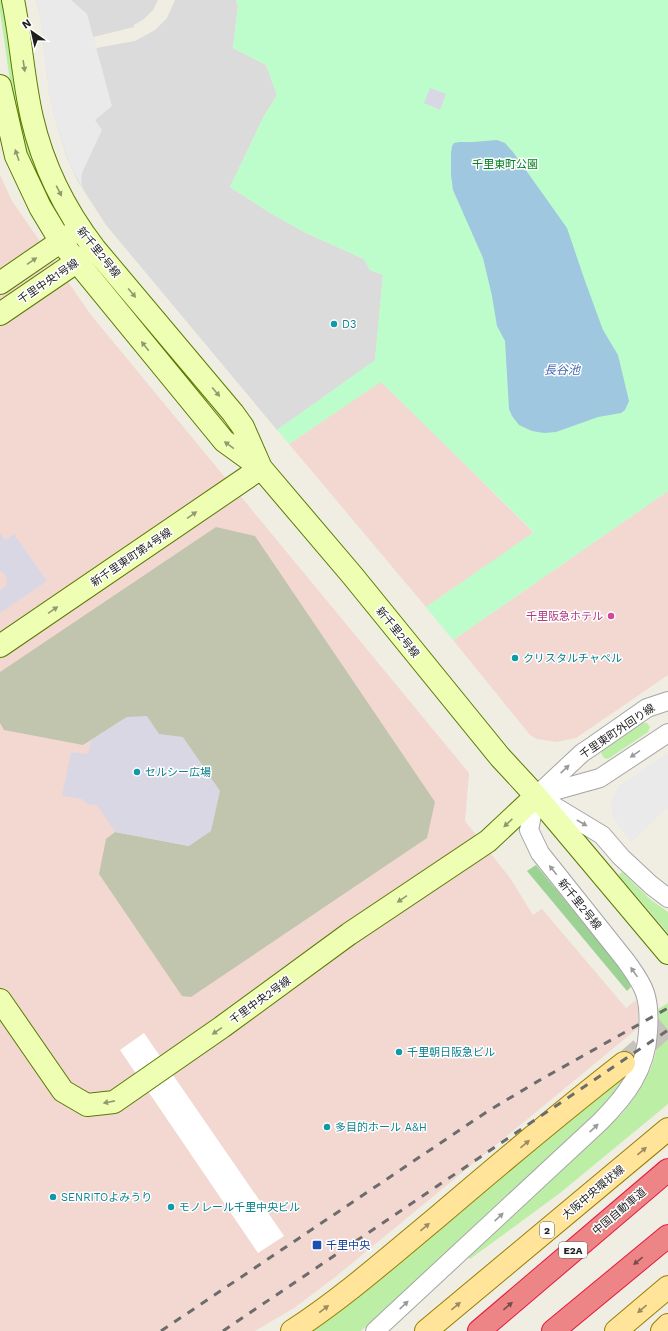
<svg xmlns="http://www.w3.org/2000/svg" width="668" height="1331" font-family="'Work Sans','Noto Sans JP',sans-serif">
<style>
.residential{fill:#dcdbdb}
.commercial{fill:#f2d8d1}
.construction{fill:#c1c5ae}
.grass{fill:#bdeea5}
.forest{fill:#9dd295}
.park{fill:#bdfdcc}
.parking{fill:#eaeaea}
.plaza{fill:#dad7e5}
.water{fill:#a0c7e0}
.pier{fill:#fff}
.lines{fill:none;stroke-linecap:round;stroke-linejoin:round}
.primary-tunnel{stroke:#c6c4bc;stroke-width:22;stroke-dasharray:22 11;stroke-linecap:butt}
.street-casing{stroke:#a5a5a5;stroke-width:20}
.secondary-casing{stroke:#597a00;stroke-width:24}
.primary-casing{stroke:#987e00;stroke-width:24}
.highway-casing{stroke:#e6183d;stroke-width:24}
.street{stroke:#fff;stroke-width:18}
.secondary{stroke:#eefeb3;stroke-width:22}
.primary{stroke:#ffe499;stroke-width:22}
.highway{stroke:#ed8587;stroke-width:22}
.rail{stroke:#6c6c6c;stroke-width:3;stroke-dasharray:8 8;stroke-linecap:butt}
.oneway{fill:#909970}
.oneway2{fill:#9a9a9a}
.oneway3{fill:#9a8b62}
.oneway4{fill:#7b4c4d}
.culture-dot{fill:#0f9aa8;stroke:#fff;stroke-width:1.5}
.hotel-dot{fill:#d1479c;stroke:#fff;stroke-width:1.5}
.transit-dot{fill:#1a4fb4;stroke:#fff;stroke-width:1.5}
.labels{text-anchor:middle;stroke-width:3;stroke-linejoin:round;paint-order:stroke}
.shield{fill:#fff;stroke:#626262;stroke-width:1}
.shield-label{font-size:10px;font-weight:bold;fill:#1e1e1e}
.park-label{font-size:11px;fill:#048423;stroke:#fff}
.street-label{font-size:11px;fill:#1e1e1e;stroke:#fff}
.culture-label{font-size:11px;fill:#0d838f;stroke:#fff;text-anchor:start}
.hotel-label{font-size:11px;fill:#b23c85;stroke:#fff;text-anchor:end}
.transit-label{font-size:11px;fill:#164399;stroke:#fff;text-anchor:start}
.water-label{font-size:12px;font-style:italic;fill:#4469b4;stroke:#fff}
</style>
<rect width="100%" height="100%" fill="#f0ede3"/>
<path class="residential" d="M36,0h122l-5,10 -9,9 -10,6v2l-41,10 3,11 39,-7 20,-11 12,-12 8,-18h61l2,7 -5,41 33,17 11,30 -14,23 -33,69 42,27 34,19 58,26 6,11 13,5 -8,86 -98,69 -171,-205 -29,-45 -10,-22 -13,-43 -5,-23 -9,-77z"/>
<path class="commercial" d="M0,175l12,26 79,114 378,458 -4,48 45,57 23,37 9,-6 84,99 10,-8 2,9v19l-304,250 -40,30 -39,23h-255z
M381,381l153,152 -108,74 -137,-163z
M668,491v184l-92,63 -20,4 -19,-3 -7,-4 -77,-95z"/>
<path class="construction" d="M216,527l39,9 180,266 -8,36 -236,159 -9,-1 -83,-122 7,-35 9,-7 74,14 -30,-112 -32,-17 -44,28 -79,-15 -4,-7v-51z"/>
<path class="grass" d="M0,0h3l38,180 -1,2 -2,-1 -11,-28 -14,-51 -13,-91z
M127,307h4l76,92 1,4 -5,-1z
M643,723h4l3,4 -2,5 -40,27 -4,-1 -3,-5 2,-3z
M622,872l29,28 17,12v21l-48,-56 -1,-2z
M668,1003v101l-108,89 -90,66 -3,-4 155,-141c16,-20 31,-42 35,-68 2,-12 1,-25 1,-37z
M626,1075l-9,15 -13,15 -40,39 -203,187h-58l281,-224z"/>
<path class="forest" d="M536,865l89,109 6,13 -4,4 -100,-120z"/>
<path class="park" d="M236,0h432v491l-215,149 -27,-33 108,-75 -153,-150 -92,62 -12,-14 98,-70 8,-85 -13,-5 -6,-11 -58,-26 -34,-19 -42,-27 33,-69 14,-23 -11,-30 -33,-17 5,-41z"/>
<path class="parking" d="M36,0h35l16,14 25,92 -17,14 7,10 -20,43 -1,9 2,7 -14,-26 -15,-48 -5,-23 -9,-77z
M668,753v56l-1,-1 -36,34 -19,-26 -1,-15 8,-15z"/>
<path class="plaza" d="M430,88l16,6 -6,16 -16,-7z
M0,533l5,7 9,-6 33,47 -47,32v-23l6,-4 1,-7 -3,-6 -4,-2z
M147,716l12,18 24,3 37,54 -9,40 -22,15 -74,-14 -18,-27 -10,-1 -5,-5 -20,-3 9,-44 17,2 3,-14 36,-23z"/>
<path class="water" d="M497,140l8,3 8,9 54,76 18,53 18,49 15,25 11,46 -4,9 -4,3 -23,4 -42,15 -12,1 -12,-2 -13,-6 -7,-9 -3,-7 -4,-68 -8,-15 -5,-30 -9,-38 -30,-68 -2,-15v-21l1,-8 2,-3 5,-1h14z"/>
<path class="pier" d="M144,1033l140,203 -26,17 -138,-203z"/>
<g class="lines">
<path class="primary-tunnel" d="M624,1063l44,-38"/>
<g class="street-casing">
<path id="street" d="M539,795l61,-17 68,-45
M536,796l46,-43 9,-6 56,-39 21,-7
M544,800l58,35 19,22 30,28 17,13
M375,1331l225,-209c26,-26 46,-52 48,-90 1,-13 1,-27 -3,-39 -4,-12 -12,-22 -19,-32l-86,-108 -11,-23 7,-34"/>
</g>
<g class="secondary-casing">
<path id="secondary" d="M13,0c8,39 10,79 19,118 11,48 33,92 63,131l138,164 10,14 18,41 91,107 148,182 36,39 132,157
M0,86l16,70 24,51 21,35 163,199 36,26
M0,283l73,-50
M0,314l88,-60
M0,646l261,-178
M0,1000l63,91 24,14 27,-3 108,-75 127,-93 139,-93 48,-45"/>
</g>
<g class="primary-casing">
<path id="primary" d="M292,1331c51,-33 97,-74 143,-112 62,-53 125,-106 189,-156
M426,1331l242,-202
M616,1331l52,-44
M662,1331l6,-6"/>
</g>
<g class="highway-casing">
<path id="highway" d="M479,1331l189,-161
M553,1331l115,-95"/>
</g>
<use href="#street" class="street"/>
<use href="#secondary" class="secondary"/>
<use href="#primary" class="primary"/>
<use href="#highway" class="highway"/>
<path class="rail" d="M161,1331l327,-220 52,-31 128,-72
M223,1331l445,-301"/>
</g>
<defs><path id="oneway-solid" d="M-6-.8H1V-3.2L6.5 0L1 3.2V.8H-6Z"/></defs>
<g class="oneway">
<use href="#oneway-solid" transform="translate(24 66) rotate(81)"/>
<use href="#oneway-solid" transform="translate(17 155) rotate(-109)"/>
<use href="#oneway-solid" transform="translate(59 191) rotate(63)"/>
<use href="#oneway-solid" transform="translate(32 261) rotate(-34)"/>
<use href="#oneway-solid" transform="translate(132 293) rotate(50)"/>
<use href="#oneway-solid" transform="translate(145 346) rotate(-129)"/>
<use href="#oneway-solid" transform="translate(216 392) rotate(50)"/>
<use href="#oneway-solid" transform="translate(229 445) rotate(-144)"/>
<use href="#oneway-solid" transform="translate(192 515) rotate(-35)"/>
<use href="#oneway-solid" transform="translate(53 610) rotate(-34)"/>
<use href="#oneway-solid" transform="translate(508 823) rotate(137)"/>
<use href="#oneway-solid" transform="translate(402 899) rotate(146)"/>
<use href="#oneway-solid" transform="translate(217 1031) rotate(145)"/>
<use href="#oneway-solid" transform="translate(109 1102) rotate(169)"/>
</g>
<g class="oneway2">
<use href="#oneway-solid" transform="translate(635 754) rotate(146)"/>
<use href="#oneway-solid" transform="translate(565 769) rotate(-43)"/>
<use href="#oneway-solid" transform="translate(582 823) rotate(30)"/>
<use href="#oneway-solid" transform="translate(553 870) rotate(-129)"/>
<use href="#oneway-solid" transform="translate(634 972) rotate(-125)"/>
<use href="#oneway-solid" transform="translate(594 1128) rotate(-43)"/>
<use href="#oneway-solid" transform="translate(499 1217) rotate(-43)"/>
<use href="#oneway-solid" transform="translate(404 1305) rotate(-43)"/>
</g>
<g class="oneway3">
<use href="#oneway-solid" transform="translate(525 1144) rotate(-40)"/>
<use href="#oneway-solid" transform="translate(642 1151) rotate(-40)"/>
<use href="#oneway-solid" transform="translate(425 1227) rotate(-40)"/>
<use href="#oneway-solid" transform="translate(456 1306) rotate(-40)"/>
<use href="#oneway-solid" transform="translate(324 1309) rotate(-37)"/>
<use href="#oneway-solid" transform="translate(642 1309) rotate(140)"/>
</g>
<g class="oneway4">
<use href="#oneway-solid" transform="translate(638 1261) rotate(141)"/>
<use href="#oneway-solid" transform="translate(508 1306) rotate(-40)"/>
</g>
<g class="culture-dot">
<circle cx="334" cy="324" r="4"/>
<circle cx="515" cy="658" r="4"/>
<circle cx="137" cy="772" r="4"/>
<circle cx="399" cy="1052" r="4"/>
<circle cx="327" cy="1127" r="4"/>
<circle cx="53" cy="1197" r="4"/>
<circle cx="171" cy="1207" r="4"/>
</g>
<circle class="hotel-dot" cx="611" cy="616" r="4"/>
<rect class="transit-dot" x="312" y="1240" width="10" height="10" rx="2"/>
<g class="labels">
<g class="shield">
<rect x="540" y="1222" width="14" height="16" rx="3"/>
<rect x="559" y="1242" width="28" height="16" rx="3"/>
</g>
<g class="shield-label">
<text x="547" y="1234">2</text>
<text x="573" y="1254">E2A</text>
</g>
<g class="park-label">
<text x="505" y="168">千里東町公園</text>
</g>
<g class="street-label">
<text transform="translate(99 252) rotate(51)" y="4">新千里2号線</text>
<text transform="translate(48 281) rotate(-34)" y="4">千里中央1号線</text>
<text transform="translate(131 557) rotate(-34)" y="4">新千里東町第4号線</text>
<text transform="translate(398 632) rotate(51)" y="4">新千里2号線</text>
<text transform="translate(617 731) rotate(-34)" y="4">千里東町外回り線</text>
<text transform="translate(580 904) rotate(51)" y="4">新千里2号線</text>
<text transform="translate(260 1000) rotate(-36)" y="4">千里中央2号線</text>
<text transform="translate(593 1192) rotate(-40)" y="4">大阪中央環状線</text>
<text transform="translate(619 1211) rotate(-40)" y="4">中国自動車道</text>
</g>
<g class="culture-label">
<text x="342" y="328">D3</text>
<text x="523" y="662">クリスタルチャペル</text>
<text x="145" y="776">セルシー広場</text>
<text x="407" y="1056">千里朝日阪急ビル</text>
<text x="335" y="1131">多目的ホール A&amp;H</text>
<text x="61" y="1201">SENRITOよみうり</text>
<text x="179" y="1211">モノレール千里中央ビル</text>
</g>
<g class="hotel-label">
<text x="603" y="620">千里阪急ホテル</text>
</g>
<g class="transit-label">
<text x="326" y="1249">千里中央</text>
</g>
<g class="water-label">
<text x="562" y="374">長谷池</text>
</g>
</g>
<g transform="translate(32 32) rotate(326)" stroke="#ffffff" stroke-width="3" paint-order="stroke">
<path d="M0-3L7 15L0 10L-7 15Z" fill="#1e1e1e"/>
<text y="-6" font-size="11" font-weight="bold" text-anchor="middle" fill="#1e1e1e">N</text>
</g>
</svg>
